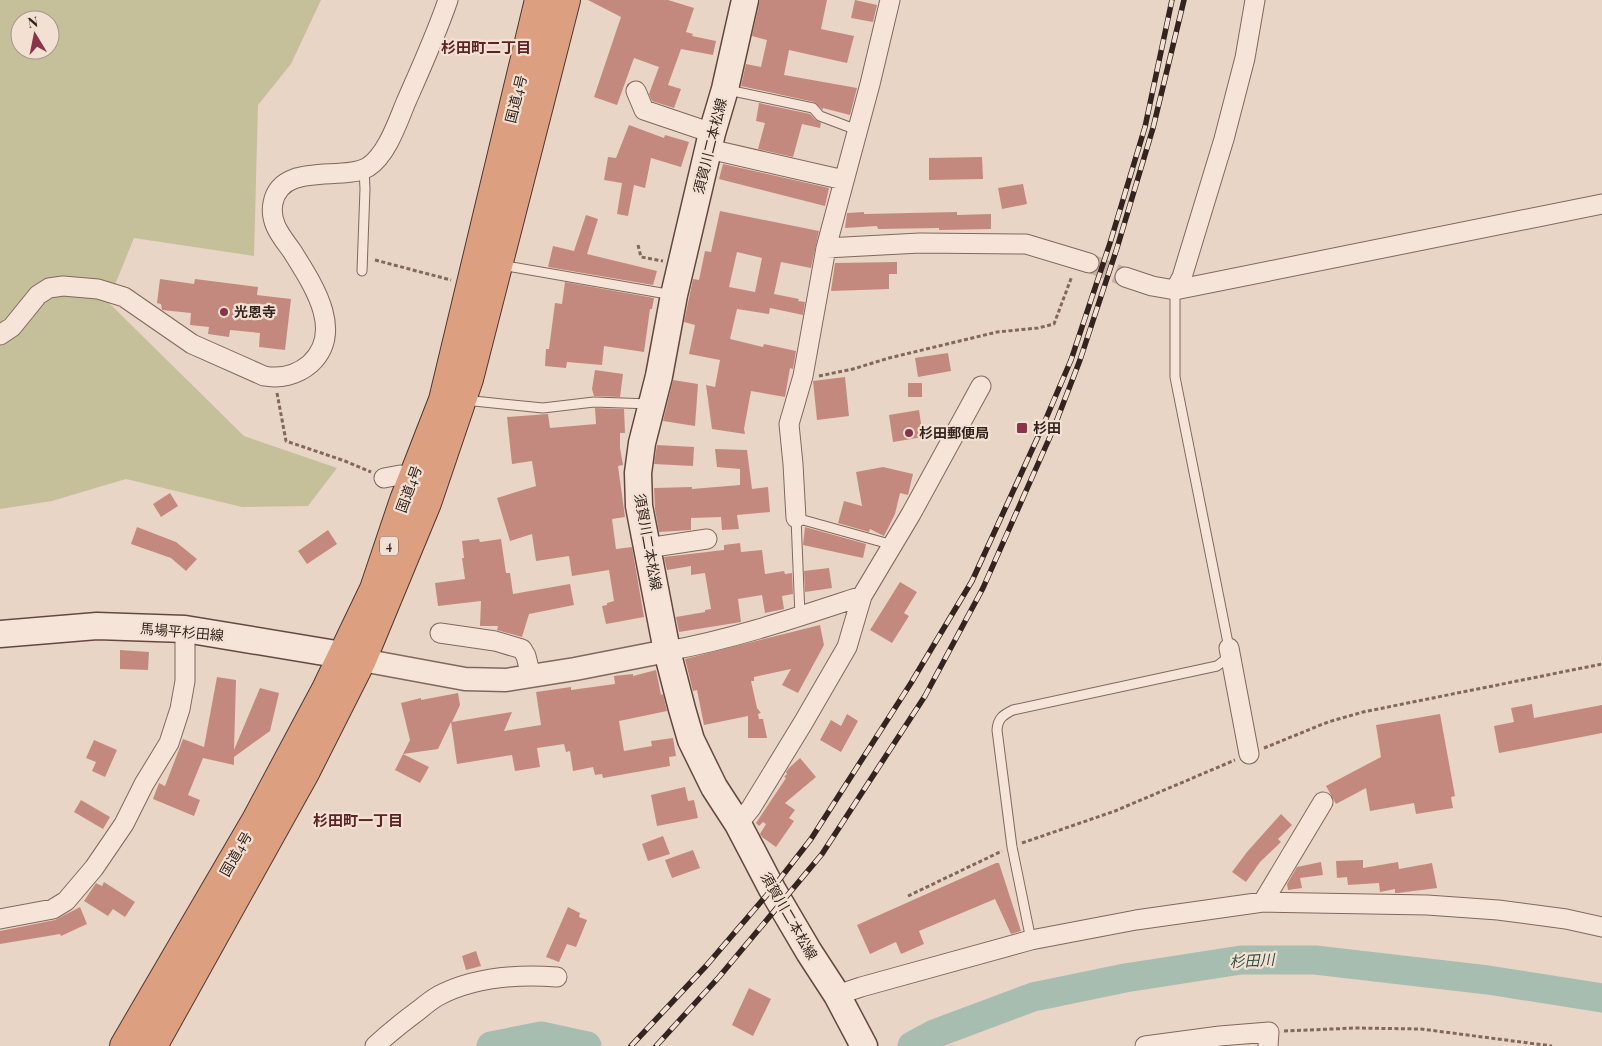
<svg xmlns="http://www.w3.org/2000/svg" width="1602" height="1046" font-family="'Playfair Display','Noto Sans JP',serif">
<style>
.green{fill:#c6c09a;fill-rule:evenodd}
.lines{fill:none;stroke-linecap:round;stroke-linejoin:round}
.river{stroke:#a6bdb0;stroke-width:29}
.building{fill:#c4897e;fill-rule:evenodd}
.minor-tunnel{stroke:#c5b2a4;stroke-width:19;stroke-dasharray:19 9;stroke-linecap:butt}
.service-casing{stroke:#82675d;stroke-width:11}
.minor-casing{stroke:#82675d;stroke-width:21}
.tertiary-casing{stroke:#82675d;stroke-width:25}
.secondary-casing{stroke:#644840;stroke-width:29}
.trunk-casing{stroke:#503731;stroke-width:30}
.path{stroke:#82675d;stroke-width:3;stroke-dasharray:4 2.5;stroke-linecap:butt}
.service{stroke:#f5e4d7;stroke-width:9}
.minor{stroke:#f5e4d7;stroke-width:19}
.tertiary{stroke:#f5e4d7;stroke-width:22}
.secondary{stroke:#f5e4d7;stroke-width:26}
.trunk{stroke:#dc9f7f;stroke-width:28}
.rail-casing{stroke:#34241f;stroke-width:5.5}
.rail{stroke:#f2e1d3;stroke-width:4;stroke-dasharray:11;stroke-linecap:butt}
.poi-dot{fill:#8b334b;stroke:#f2e1d3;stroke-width:2}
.labels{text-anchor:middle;stroke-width:4.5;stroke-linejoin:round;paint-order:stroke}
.shield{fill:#f2e1d3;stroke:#6d5d55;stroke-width:1}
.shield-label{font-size:12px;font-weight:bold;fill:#34241f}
.street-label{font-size:14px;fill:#34241f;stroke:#f2e1d3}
.poi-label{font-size:14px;font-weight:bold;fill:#34241f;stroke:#f2e1d3;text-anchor:start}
.neighbourhood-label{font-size:15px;font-weight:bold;fill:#5c2326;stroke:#f2e1d3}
.water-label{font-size:15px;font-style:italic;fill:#305247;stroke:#f2e1d3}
</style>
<rect width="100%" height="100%" fill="#e9d5c5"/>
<path class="green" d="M0,0h321l-30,64 -33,41 -4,151 -120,-18 -26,64 136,134 93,32 -29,38 -66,1 -116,-28 -74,22 -52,8zM20,20h30v30h-30z"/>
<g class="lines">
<path class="river" d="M491,1046l50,-10 46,10
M912,1046l22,-12 99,-37 92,-19 116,-18h74l173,20 114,18"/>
</g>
<path class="building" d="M588,0h80l26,8 -8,24 7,2 -1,2 24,5 -3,14 -32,-6 -13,36 13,4 -7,19 -22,-7 -3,-7 10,-27 -25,-9 -17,47 -23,-8 27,-80z
M760,0h67l-6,29 33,7 -7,27 -58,-13 -5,25 73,13 -7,27 -27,-7v2l-9,-8 -73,-16 5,-22 15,3 6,-27 -15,-4z
M855,0l22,5 -4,17 -22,-4z
M759,103l51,11 6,6 5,3 -1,5 -18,-4 -9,33 -35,-8 7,-26 -9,-2z
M629,125l35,13 1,-3 24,7 -8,25 -30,-9 -6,30 -11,-3 -6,31 -11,-2 5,-31 -18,-3 4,-23 8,1z
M982,157l1,22 -54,1v-22z
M723,164l106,24 -4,18 -106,-27z
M1023,184l4,20 -25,5 -4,-21z
M720,211l99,20 -8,37 -30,-6 -7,32 25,5 -1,2 7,1 -2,13 -33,-7 -1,6 -32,-5 -7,30 33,8 1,-3 32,7 -3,18 -3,-1 -5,29 -34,-6 -7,38 1,5 -33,-5 -6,-44 9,2 5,-27 -31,-6 6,-29 -11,-3 9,-43 6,1 6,-29 6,1zM737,252l25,6 -7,34 -26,-5z
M864,212v2l93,-2v3l34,-1v15l-52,1v-2l-61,1 -1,-3 -32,2 2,-15z
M586,215l12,4 -11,35 70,17 -4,14 -105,-18 5,-21 21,5z
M897,262v12h-8v15l-58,2 4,-28z
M160,279l34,5 1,-5 63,8 -1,8 34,4 -6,51 -26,-3 1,-14 -30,-3 -1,7 -21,-3 1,-7 -19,-2 1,-12 -29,-3 -1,-6 -4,-1z
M565,282l89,16 -2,11h-2l-6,43 -40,-6 -2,19 -35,-3 -1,6 -21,-2 1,-17h3l6,-46 7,1z
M948,353l3,18 -33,6 -3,-19z
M595,370l28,4 -3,23 -26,-1 -2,-7z
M845,377l4,39 -32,4 -4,-39z
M673,380l25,4 -3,42 -32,-5z
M908,383h14v14h-14z
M595,408l29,1 1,24h-5v15l3,17 -5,1 7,51 -13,2 4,30 16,-2 12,70 -38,7 -4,-18 5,-1v-2l7,-2 -5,-31 -37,6 -3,-20 -33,5 -4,-27 -22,7 -13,-43 39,-12 -4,-25 -20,3 -5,-47 41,-3 2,14 46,-4z
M919,410l4,27 -30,5 -4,-27z
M657,445l37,2 -1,19 -39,-2z
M715,449l32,1 5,39 16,-2 2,25 -33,3 2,14 -17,1 -1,-13 -30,1v12l-32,2 -4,-23 -1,-21 38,-1v2l48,-4v-16l-23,-2z
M883,467l30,7 -5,21 -8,-2 -5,21 -11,22 -14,-7 -1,3 -31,-9 6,-22 18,5 -6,-34z
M170,493l8,13 -17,11 -8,-13z
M137,527l39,15 21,17 -11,12 -15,-13 -40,-14z
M805,527l61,17 -3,14 -60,-13z
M328,530l9,14 -30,20 -9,-13z
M479,539l1,3 21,-3 5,34h4l3,21 57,-10 4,21 -45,9 -7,23 -25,-7 1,-4h-18l1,-25 -43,5 -3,-23 30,-4 -3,-21h2l-2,-17z
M740,543l1,9 21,-2 3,24 19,-3 1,3 7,-1 1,21 -11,2 2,13 -19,4 -3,-18 -24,4 3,23 -62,10 -3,-15 29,-5v-2l6,-1 -6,-36 -14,2v-9l-24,4 -3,-13 60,-7v-5z
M829,568l3,20 -27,4 -1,-21z
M900,582l17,10 -13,21 5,3 -17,27 -22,-13z
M820,625l4,20 -26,48 -16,-8 9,-16 -37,8v4h-3l6,27 4,5 -3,1 1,5h4l4,19h-19v-22l-44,9 -7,-35 -4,1 -8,-32z
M120,650l29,2 -1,18 -28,-1z
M656,670l5,25 2,-1 4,17 -48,10 5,30 28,-5 -1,-5 22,-3 3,18 -7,1 1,9 -67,12 -1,-4 -7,1 -2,-8 -20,4 -3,-20 -4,1 -2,-8 -27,4 3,19 -25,4 -3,-16 -55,9 -6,-42 -13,27 -35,5 7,-14 -9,-37 20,-5v2l37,-7 2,12 -8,17 60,-10 -8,19 37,-6 -5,-33 35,-5v3l44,-6 -1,-8 19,-2v2z
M217,677l19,3 -2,70 26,-62 19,5 -9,38 -36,26v8l-31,-7 -15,37 12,5 -6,16 -41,-17 6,-16 6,3 18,-47 21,8z
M1532,704l2,14 68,-13v28l-103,20 -5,-27 20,-4 -3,-14z
M847,714l11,7 -17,31 -21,-12 11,-20 10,6z
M1440,714l15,82 -4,1 2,11 -37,6 -2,-11 -44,8 -4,-23 -30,16 -10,-18 55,-29 -5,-32z
M94,740l23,10 -12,27 -13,-6 4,-9 -10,-4z
M403,754l26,13 -9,16 -25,-13z
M800,758l16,19 -31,26 10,7 -6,8 5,3 -18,26 -14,-10 -2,-3 6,-10 -3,-2 -4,4 -3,-3 30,-45 -2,-1 3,-3 -1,-2 3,-4z
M685,787l3,14 6,-1 4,18 -41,8 -6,-31z
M81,800l29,17 -7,12 -29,-17z
M1281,814l11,11 -14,14 3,3 -21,20 -14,20 -14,-10 15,-20z
M663,836l7,18 -22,7 -6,-17z
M693,850l7,18 -28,10 -7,-18z
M1363,860v8l35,-6 1,7 33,-6 5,25 -39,5h-3v-4l-15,3 -1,-9 -31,2 -1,-8 -10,1 -1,-17z
M1321,862l2,13 -23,3 2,10 -14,2 -1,-6 10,-17z
M996,863h3l22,68 -10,3 -16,-35 -76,32 5,13 -23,10 -5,-12 -26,12 -13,-29z
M104,882l31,20 -10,15 -12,-8 -5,7 -24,-15 12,-18 6,3z
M80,907l7,17 -26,12 -1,-2 -60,10v-13l55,-11z
M568,907l12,6 -1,4 8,3 -11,27 -9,-3 -8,18 -13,-5z
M476,951l5,15 -15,4 -4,-14z
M749,988l22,11 -18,37 -21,-11z"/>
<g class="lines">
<path class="minor-tunnel" d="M1089,263l36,14"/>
<g class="service-casing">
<path id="service" d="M728,90l85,18 7,8 37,14
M501,265l172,30
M362,271l3,-82 -1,-20
M464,400l79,8 51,-6 57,2
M800,616l-4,-98 97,27
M1031,940l-19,-93 -15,-117c1,-12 6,-15 16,-20l204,-44 9,-7 3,-11 -54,-271v-87"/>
</g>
<g class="minor-casing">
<path id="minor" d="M636,91l8,19 68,23
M709,149l135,31
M826,248l94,-5 106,1 63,19
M1125,277l27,9 23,4 427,-86
M1175,290l7,-13 42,-138 21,-81 10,-58
M0,335l12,-8 26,-32 11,-7 14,-2 35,3 26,8 68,47 72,32c16,3 33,-1 46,-12 36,-33 1,-82 -18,-113 -10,-14 -23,-28 -19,-48 8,-42 70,-21 95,-36 19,-12 30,-46 38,-65 15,-34 30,-67 42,-102
M384,478l16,-3 12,5
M796,518l-3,-54 -4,-40 14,-48 23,-128 44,-164 20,-84
M647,548l60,-9
M440,633l55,8 27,8 4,7 5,20
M1229,648l20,106
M667,651c67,-12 131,-34 195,-55
M738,824l13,-16 52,-85 44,-76 15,-51 49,-82 70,-128
M1263,902l60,-100
M0,919l53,-10 13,-8 28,-33 30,-44 20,-40 25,-41 11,-34 5,-28v-52
M837,995l24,-8 170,-47 105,-20 127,-18 164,3 71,5 68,9 36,8
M375,1046c14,-13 29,-25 44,-36 6,-5 12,-10 19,-14 36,-19 79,-22 119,-19
M1145,1046l75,-10 49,-4 -1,14"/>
</g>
<g class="tertiary-casing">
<path id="tertiary" d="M362,660l103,19 41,1 69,-11 92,-18"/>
</g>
<g class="secondary-casing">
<path id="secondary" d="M745,0l-20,89 -13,44 -38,162 -15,81 -17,67 -4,30 1,33 28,145 15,58 9,31 23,47 24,37 34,65 37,63 28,43 27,51
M0,634l97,-8 88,3 157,26 20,5"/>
</g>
<g class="trunk-casing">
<path id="trunk" d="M124,1046l132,-226 70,-131 48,-100 30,-89 39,-100 96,-400
M153,1046l152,-273 57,-113 65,-157 42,-124 97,-379"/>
</g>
<path class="path" d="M638,245l3,12 22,4
M375,260l76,20
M819,376l34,-7 36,-11 108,-26 41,-4 16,-4 18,-48
M277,393l9,48 59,20 26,11
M1264,748l64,-26 35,-10 239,-48
M1022,843l93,-32 120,-51
M908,896l94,-45
M1284,1031l71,-3 66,1 131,17"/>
<use href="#service" class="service"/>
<use href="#minor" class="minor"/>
<use href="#tertiary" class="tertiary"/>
<use href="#secondary" class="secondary"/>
<use href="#trunk" class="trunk"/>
<g class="rail-casing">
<path id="rail" d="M631,1046l75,-80 66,-77 39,-50 100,-156 61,-102 70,-153 29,-68 39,-117 35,-116 27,-127
M656,1046l63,-69 103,-123 103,-158 58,-108 70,-158 27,-70 37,-112 36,-120 31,-128"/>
</g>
<use href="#rail" class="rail"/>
</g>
<g class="poi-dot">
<circle cx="224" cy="312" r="5"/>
<rect x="1016" y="422" width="12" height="12" rx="2.5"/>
<circle cx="909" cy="433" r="5"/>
</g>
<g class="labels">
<rect class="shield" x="380" y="536.5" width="18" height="19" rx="4"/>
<g class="shield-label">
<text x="389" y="550">4</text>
</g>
<g class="street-label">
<text transform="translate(516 99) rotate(-76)" y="5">国道4号</text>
<text transform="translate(710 146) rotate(-76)" y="5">須賀川二本松線</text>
<text transform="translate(409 489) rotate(-70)" y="5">国道4号</text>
<text transform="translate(648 542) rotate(80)" y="5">須賀川二本松線</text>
<text transform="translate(182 632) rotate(5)" y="5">馬場平杉田線</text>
<text transform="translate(236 854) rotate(-60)" y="5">国道4号</text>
<text transform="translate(789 916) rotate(60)" y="5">須賀川二本松線</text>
</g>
<g class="poi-label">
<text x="234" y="317">光恩寺</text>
<text x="1033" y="433">杉田</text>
<text x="919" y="438">杉田郵便局</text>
</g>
<g class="neighbourhood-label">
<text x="486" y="53">杉田町二丁目</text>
<text x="358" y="826">杉田町一丁目</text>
</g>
<g class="water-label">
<text transform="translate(1252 961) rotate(-3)" y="5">杉田川</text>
</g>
</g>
<g transform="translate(35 35) rotate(350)"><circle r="24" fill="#f2e1d3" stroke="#a6958b"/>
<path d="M0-4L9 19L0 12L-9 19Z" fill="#8b334b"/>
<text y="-8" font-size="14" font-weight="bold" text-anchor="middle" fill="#34241f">N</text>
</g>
</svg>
